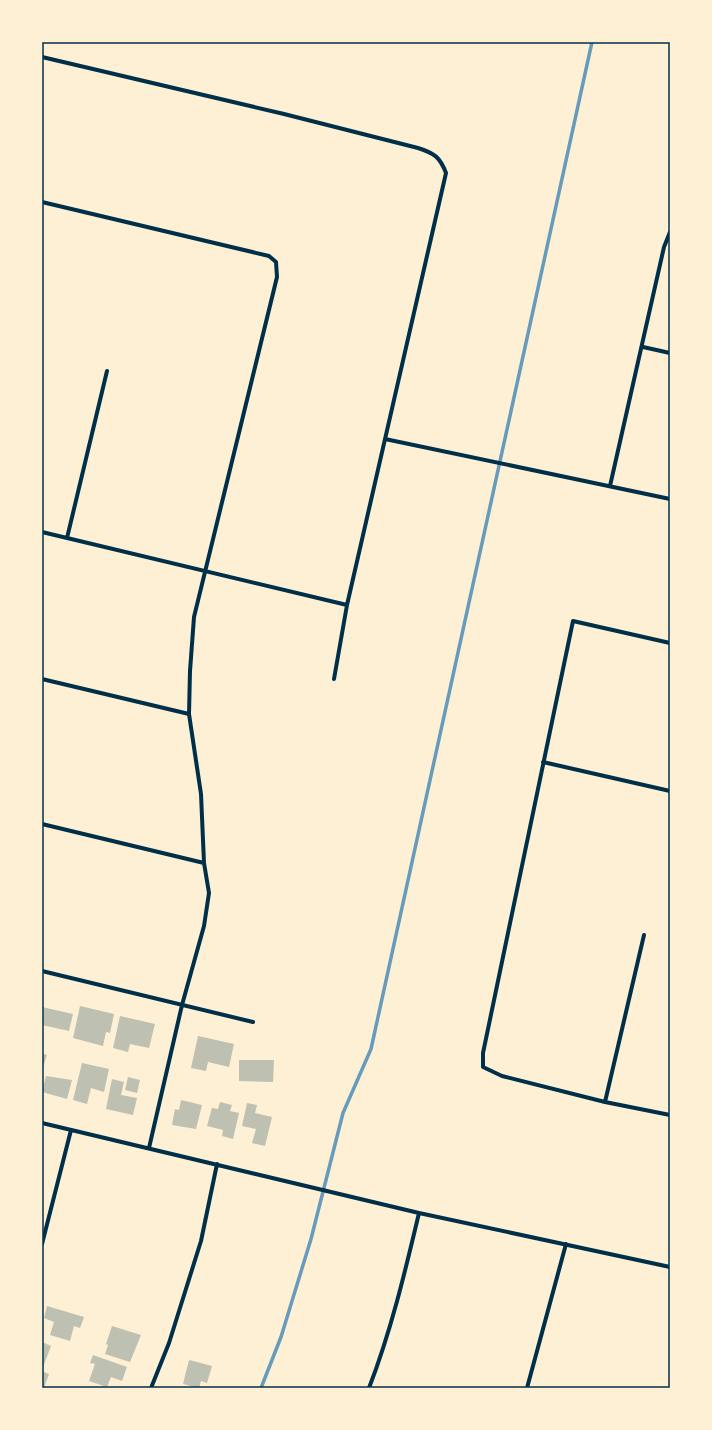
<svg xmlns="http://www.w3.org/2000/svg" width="712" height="1430" font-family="Helvetica,sans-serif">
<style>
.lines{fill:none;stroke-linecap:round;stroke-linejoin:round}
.stream{stroke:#669bbc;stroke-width:3.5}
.building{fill:#bec0b2}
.minor{stroke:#003049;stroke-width:4}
.neatline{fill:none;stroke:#003049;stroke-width:1.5}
</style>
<rect width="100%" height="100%" fill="#fdf0d5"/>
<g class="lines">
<path class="stream" d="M261,1388l20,-51 30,-98 32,-126 28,-64 221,-1007"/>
</g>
<path class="building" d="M80,1006l34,8 -4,19 -4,-1 -3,14 -30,-8z
M42,1007l31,7 -4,17 -27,-6z
M120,1016l35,8 -6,24 -19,-4 -2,8 -15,-4z
M198,1036l36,8 -5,23 -21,-5 -2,9 -15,-3z
M42,1053l5,2 -5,15z
M239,1060h35l-1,22 -34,-1z
M82,1063l27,6 -5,23 -13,-4 -4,16 -14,-4z
M46,1076l26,4 -5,19 -25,-7z
M128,1077l12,3 -3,13 -12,-3z
M112,1079l12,3 -3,13 16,3 -4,17 -27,-6z
M181,1100l21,5 -6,24 -24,-4 3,-16 4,1z
M220,1102l12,3 -2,6 9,2 -6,26 -11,-3 1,-6 -16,-4 5,-18 6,1z
M247,1103l10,2 -2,8 17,4 -7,29 -13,-3 4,-14 -14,-3z
M47,1306l37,11 -4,11 -6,-2 -4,15 -20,-6 4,-13 -10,-4z
M112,1326l29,9 -11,27 -25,-8 3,-9 -2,-1z
M42,1342l9,4 -9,24z
M93,1355l34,12 -5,14 -11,-4 -4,10 -18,-6 6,-17 -5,-1z
M189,1360l23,6 -5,17 -6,-2 -2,7 -16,-4z
M42,1371l7,3 -5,14h-2z"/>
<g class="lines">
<path class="minor" d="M42,57l242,57 134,34c16,5 22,9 28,25l-99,432 -13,74
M42,202l227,54 7,6 1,15 -83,340 -4,54 -1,43 12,80 3,69 5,30 -5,33 -22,79 -33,143
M643,347l27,6
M385,439l285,60
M610,486l54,-239 6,-15
M42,532l305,73
M67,538l40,-167
M670,643l-97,-22 -90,432v14l19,9 103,26 65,13
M42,679l147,35
M543,762l127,29
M42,824l162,39
M42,971l211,51
M605,1102l39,-167
M42,1123l377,90 251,54
M42,1244l29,-114
M151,1388l18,-45 32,-102 16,-77
M369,1388c22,-57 36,-116 50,-175
M527,1388l39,-144"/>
</g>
<rect width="712" height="1430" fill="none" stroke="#fdf0d5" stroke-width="86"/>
<rect x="43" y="43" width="626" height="1344" class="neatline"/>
</svg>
